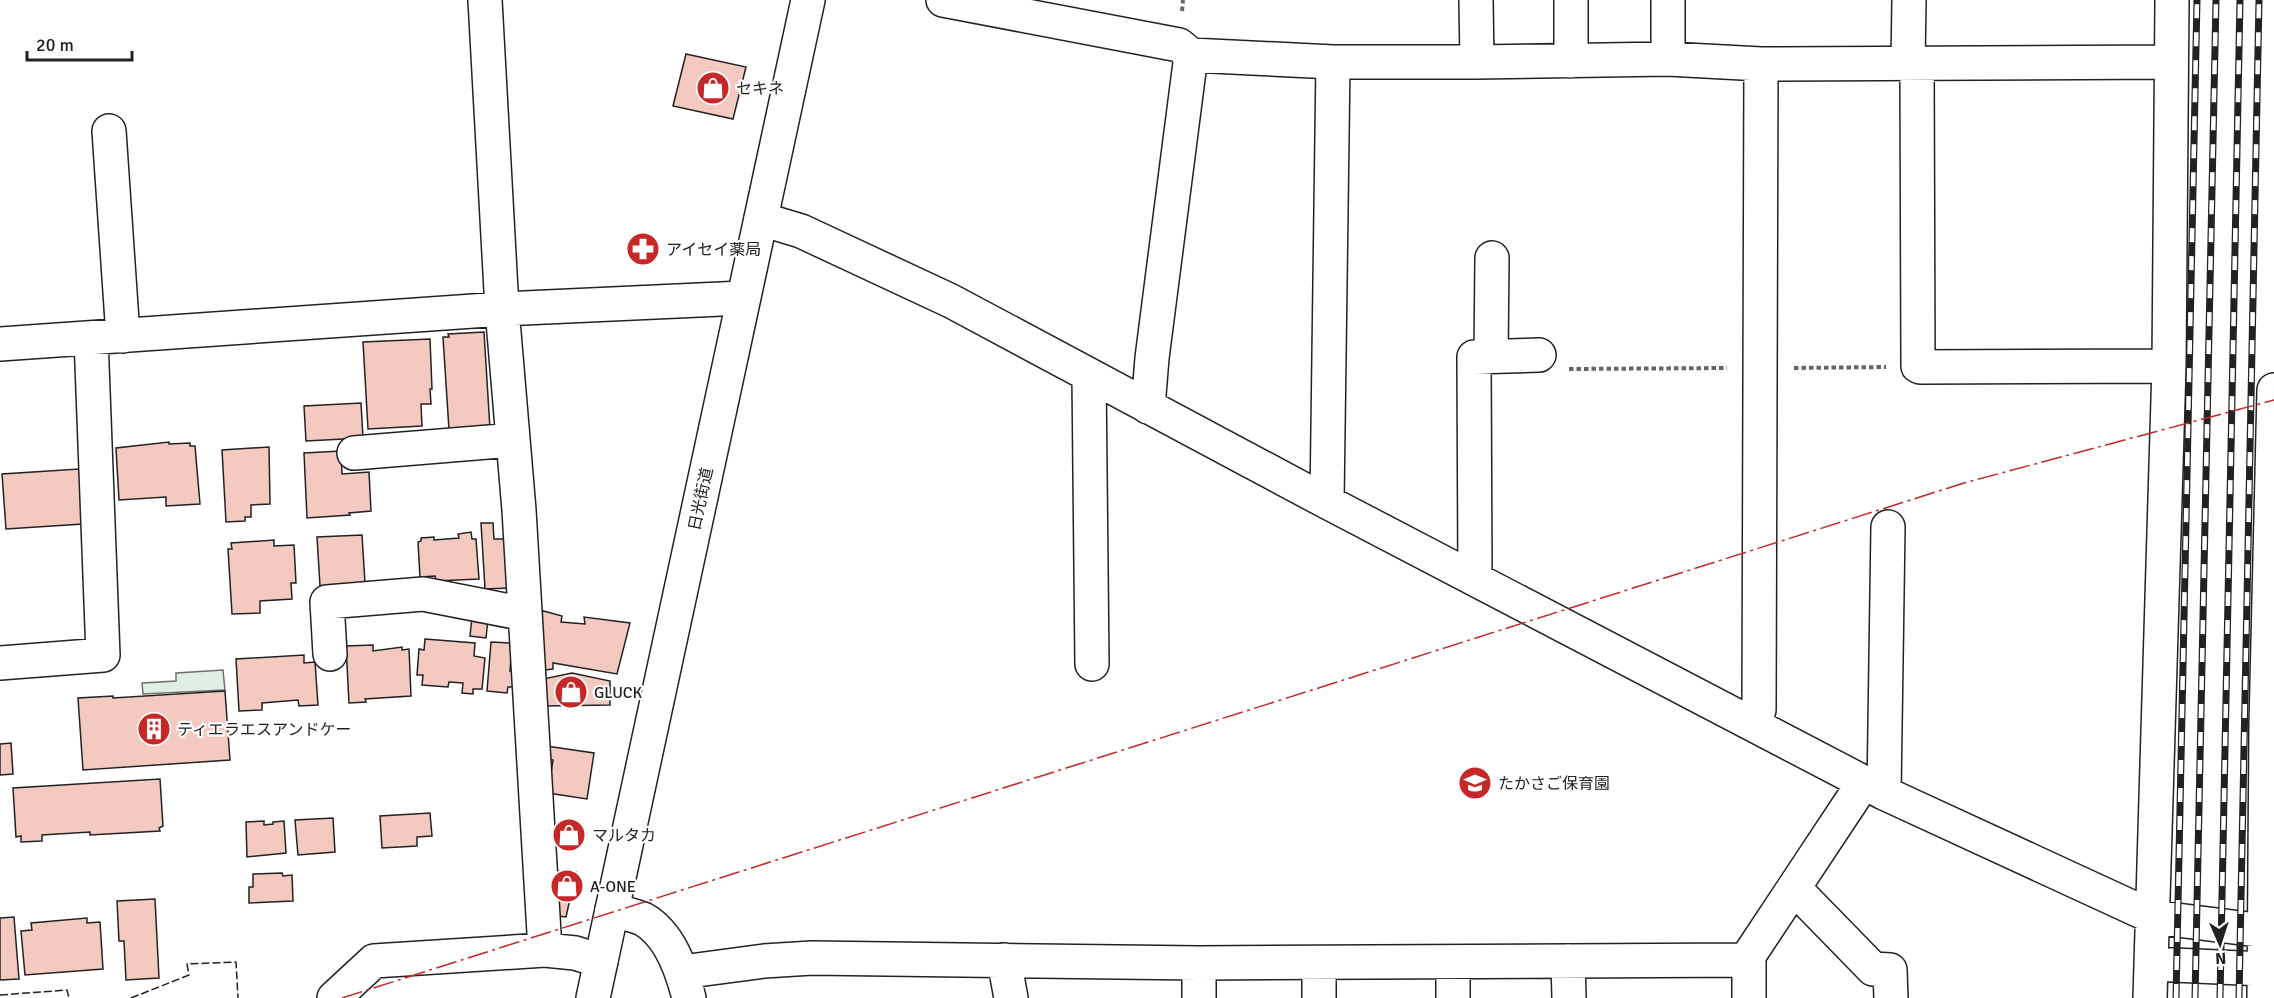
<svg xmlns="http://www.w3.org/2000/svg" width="2274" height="998" font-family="Signika,'Noto Sans JP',sans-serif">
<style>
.green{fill:#e0efe3;stroke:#6f6f6f;stroke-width:1.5}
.building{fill:#f3c9c0;stroke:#222;stroke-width:1.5}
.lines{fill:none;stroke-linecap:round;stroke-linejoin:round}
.minor-casing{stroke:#222;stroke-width:36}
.major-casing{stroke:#222;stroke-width:36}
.path{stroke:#646464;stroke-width:4;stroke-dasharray:4.5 3;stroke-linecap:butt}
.minor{stroke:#fff;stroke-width:33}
.major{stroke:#fff;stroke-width:33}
.rail-casing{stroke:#222;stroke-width:7}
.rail{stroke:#fff;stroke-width:4.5;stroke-dasharray:14;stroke-linecap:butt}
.fence{stroke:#222;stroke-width:1.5;stroke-dasharray:8 3;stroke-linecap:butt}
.power{stroke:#c62828;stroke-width:1.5;stroke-dasharray:21 4.5 3 4.5;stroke-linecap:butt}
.labels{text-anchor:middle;stroke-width:4.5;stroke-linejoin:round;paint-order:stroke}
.poi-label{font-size:16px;fill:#222;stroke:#fff;text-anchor:start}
.street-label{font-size:16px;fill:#222;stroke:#fff}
</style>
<rect width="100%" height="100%" fill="#fff"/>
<path class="green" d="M223,670l2,20 -82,4 -1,-11 34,-2v-8z"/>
<path class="building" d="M686,54l60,13 -13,52 -60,-13z
M484,332l6,97 -41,1 -6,-93h6l-1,-3z
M430,339l2,50h-2l1,15h-10l1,22 -54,3 -5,-87z
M361,403l2,35 -57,3 -2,-35z
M169,442v2l21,-1v3h5l5,58 -34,2v-9l-47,3 -3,-52z
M269,447l1,57 -19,1v12h-6v4l-19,1 -4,-72z
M341,451l1,23 27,-2 2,39 -22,2 1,2 -43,3 -3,-65z
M79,469l4,55 -77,5 -4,-55z
M481,523h12l1,16h14l3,49 -26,1z
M471,532l1,7h4l3,40 -43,2 -1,-5 -15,1 -2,-35 3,-1v-3l13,-1v3l25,-2 -1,-4z
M362,535l3,48 -45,3 -3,-49z
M274,540v6l20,-1 2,38h-5l1,16 -32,2v12l-28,1 -4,-65h4l-1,-6z
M540,610l22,6 -1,6 24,2 -1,-7 46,6 -13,51 -64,-11v6l-8,1z
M472,617l16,2 -2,19 -16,-2z
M425,639l50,4 -1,13 11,2 -3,31h-9v5l-11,-1 1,-10 -14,-1 -1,5 -26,-2 1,-10h-6l2,-26 5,1z
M491,642l21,1 -2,28h4l-1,16h-5l-1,6 -20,-2z
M373,645v6l29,-4v3l7,-1 2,47 -46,3 1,3 -17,1 -3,-57z
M304,655v8l11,-1 3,43 -19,1 -1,-6 -36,3v7l-23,1 -3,-52z
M572,673l38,8v24l-66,1 -1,-27z
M225,691l5,69 -147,10 -5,-72 35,-2v2z
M11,743l2,31 -13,1v-31z
M546,746l48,7 -7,46 -39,-6 5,-33 -8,-2z
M160,779l3,47 -4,2 1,3 -70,4v-3l-48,3v6l-21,1v-6l-5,1 -3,-49z
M430,813l2,23 -15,1v9l-35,2 -2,-32z
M333,818l2,34 -37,3 -3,-35z
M264,821v4l9,-1v-2l11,-1 2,32 -39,4 -1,-35z
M554,871l22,1 -10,45 -8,-1z
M282,873l1,3 9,-1 1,26 -44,2v-16h4v-13z
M155,899l4,79 -33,2 -2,-39h-5l-2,-40z
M14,917l5,62 -19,1v-62z
M87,918v5l13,-1 3,47 -78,6 -4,-44 11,-1 -1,-7z"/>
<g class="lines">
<g class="minor-casing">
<path id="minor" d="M485,0l17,309 17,201 26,440
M943,0l236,45 12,10 142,7h144l191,-3 93,5 410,-2
M1476,0l1,62
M1571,0v61
M1668,0v59
M1917,62l1,304 2,1 249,-1
M1908,63l1,-63
M109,131l14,205
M761,219l40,12 150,70 376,201 557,291 269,124 112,14
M0,344l502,-35 241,-11
M1491,356l1,-98
M1089,375l3,289
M1148,407l4,-49 39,-303
M354,453l159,-13
M1327,502l6,-440
M1475,579l-1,-222 65,-2
M330,654l-3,-52 96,-8 102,20
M0,663l103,-8 -12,-317
M1753,724l6,-14 2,-646
M1884,793l4,-266
M1794,888l79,81 17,1 1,28
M612,910c10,3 22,5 31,9 27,15 39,51 46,79
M1749,956v42
M1004,960l7,38
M1568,961l1,37
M1199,963v35
M1319,963v35
M2151,964l113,5
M682,972l82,-11 48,-3 387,5 547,-3 118,-178
M334,998l40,-37 171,-11 30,3 26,8
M1453,998v-36
M2150,998l19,-632 3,-366
M2264,998l2,-273 8,-335"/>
</g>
<g class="major-casing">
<path id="major" d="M593,998l215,-998"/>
</g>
<path class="path" d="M1182,11l1,-11
M1794,368l92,-1
M1569,369l158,-1"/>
<use href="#minor" class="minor"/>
<use href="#major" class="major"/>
<g class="rail-casing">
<path id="rail" d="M2176,998l21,-998
M2195,998l21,-998
M2220,998l20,-998
M2239,998l20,-998"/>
</g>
<use href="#rail" class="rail"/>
<path class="fence" d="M0,995l67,-5 2,8
M131,998l58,-23 -2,-11 49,-2 2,36"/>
<path class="power" d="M342,998l1622,-515 310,-83"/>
</g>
<defs>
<g id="shop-disc" transform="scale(1.725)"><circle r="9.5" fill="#c62828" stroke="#fff"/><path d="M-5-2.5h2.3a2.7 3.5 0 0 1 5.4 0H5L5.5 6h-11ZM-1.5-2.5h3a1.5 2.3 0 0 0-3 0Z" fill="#fff"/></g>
<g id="pharmacy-disc" transform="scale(1.725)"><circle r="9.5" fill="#c62828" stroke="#fff"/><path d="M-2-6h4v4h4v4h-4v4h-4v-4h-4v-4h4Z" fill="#fff"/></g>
<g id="building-disc" transform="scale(1.725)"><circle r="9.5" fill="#c62828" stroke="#fff"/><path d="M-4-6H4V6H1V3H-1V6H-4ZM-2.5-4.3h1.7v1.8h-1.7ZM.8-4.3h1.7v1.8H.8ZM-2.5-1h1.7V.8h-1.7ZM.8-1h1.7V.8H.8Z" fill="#fff"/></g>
<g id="school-disc" transform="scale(1.725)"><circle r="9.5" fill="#c62828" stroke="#fff"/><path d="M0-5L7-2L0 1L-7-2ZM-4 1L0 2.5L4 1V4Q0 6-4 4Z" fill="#fff"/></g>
</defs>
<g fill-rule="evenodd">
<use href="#shop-disc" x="713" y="88"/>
<use href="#pharmacy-disc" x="643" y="249"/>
<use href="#shop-disc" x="571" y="692"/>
<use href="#building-disc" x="154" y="729"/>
<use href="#school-disc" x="1475" y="783"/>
<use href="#shop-disc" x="569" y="835"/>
<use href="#shop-disc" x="567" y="886"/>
</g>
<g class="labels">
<g class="poi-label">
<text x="736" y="94">セキネ</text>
<text x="666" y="255">アイセイ薬局</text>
<text x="594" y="698">GLUCK</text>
<text x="177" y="735">ティエラエスアンドケー</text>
<text x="1498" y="789">たかさご保育園</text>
<text x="592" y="841">マルタカ</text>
<text x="590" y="892">A-ONE</text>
</g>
<g class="street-label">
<text transform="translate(700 499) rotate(-78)" y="6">日光街道</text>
</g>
</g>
<g transform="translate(2220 944) rotate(177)" stroke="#ffffff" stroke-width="4.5" paint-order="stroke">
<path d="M0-4.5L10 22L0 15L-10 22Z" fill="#222222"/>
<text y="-9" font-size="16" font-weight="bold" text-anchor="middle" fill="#222222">N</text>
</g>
<path d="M27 51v9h105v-9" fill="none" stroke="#222222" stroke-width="3"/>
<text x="36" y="51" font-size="18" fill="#222222" stroke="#ffffff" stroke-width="4.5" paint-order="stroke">20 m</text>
</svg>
